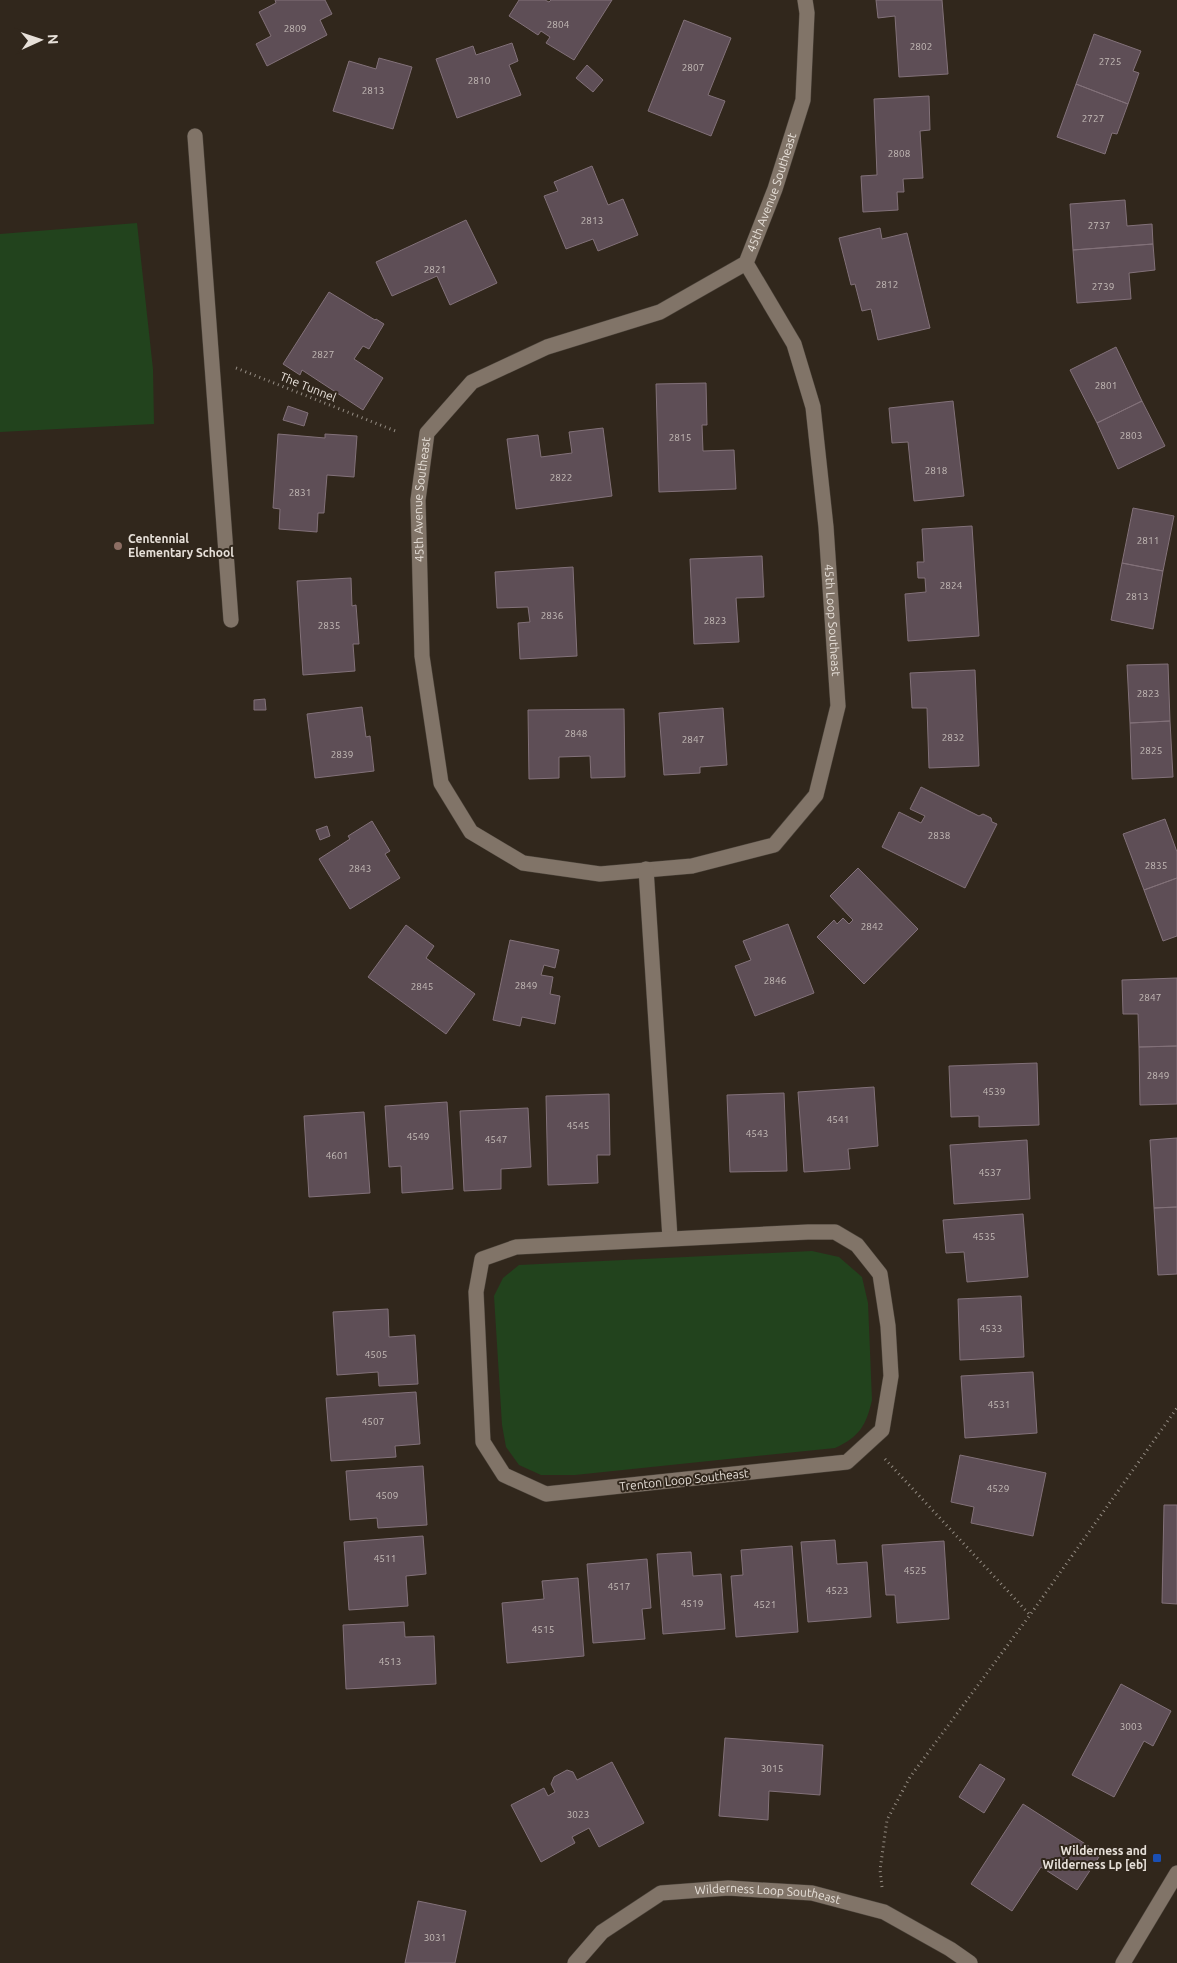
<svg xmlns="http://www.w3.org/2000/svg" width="1177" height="1963" font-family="Ubuntu,sans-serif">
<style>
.green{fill:#22431d}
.building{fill:#5e4e56;stroke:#827179}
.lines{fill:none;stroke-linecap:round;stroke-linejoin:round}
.service-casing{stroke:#4a4239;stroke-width:16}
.minor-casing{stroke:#4a4239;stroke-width:16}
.path{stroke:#948c83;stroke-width:3;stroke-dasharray:1 4;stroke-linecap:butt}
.service{stroke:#817468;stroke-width:15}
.minor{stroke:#817468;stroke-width:15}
.education-dot{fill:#8d6e63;stroke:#31271c;stroke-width:2}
.transit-dot{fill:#1a4fb4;stroke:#31271c;stroke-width:2}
.labels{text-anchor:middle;stroke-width:4;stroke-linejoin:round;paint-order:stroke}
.number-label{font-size:10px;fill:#c5bcb8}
.street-label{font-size:12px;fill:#e7e0d9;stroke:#31271c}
.poi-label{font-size:12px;font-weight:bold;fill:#e7e0d9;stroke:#31271c;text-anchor:start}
</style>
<rect width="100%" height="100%" fill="#31271c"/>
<path class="green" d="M137,223l16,146 1,55 -154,8v-198z
M812,1251l27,6 23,20 6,26 4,97c-6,26 -13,37 -37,48l-260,27h-34l-22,-10 -13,-18 -4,-22 -8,-129 9,-18 16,-13z"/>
<path class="building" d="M275,0h50l7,14 -12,6 7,15 -60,31 -11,-22 15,-8 -12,-24 17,-9z
M519,0h26l4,2 2,-2h61l-38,60 -28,-17 4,-6 -9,-6 -3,4 -29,-19z
M876,0h66l6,74 -49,3 -4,-61 -17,2z
M684,20l47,18 -23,57 17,6 -14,35 -63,-25z
M1094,34l47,17 -8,20 6,2 -11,31 -52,-20z
M512,43l6,18 -9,4 12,30 -64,23 -21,-59 37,-13 3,9z
M379,58l33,9 -19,62 -60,-18 16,-50 27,8z
M587,65l16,15 -10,12 -17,-14z
M1076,84l52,20 -11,30 -5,-1 -7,21 -48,-17z
M929,96l1,34 -10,1 3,47 -20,1 1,13h-7l1,18 -35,2 -2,-36 16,-1 -3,-76z
M592,166l16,39 15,-6 15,36 -40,16 -5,-12 -27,10 -22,-53 14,-5 -4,-9z
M1125,200l2,26 25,-2 1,20 -80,6 -3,-46z
M466,220l31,63 -47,22 -13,-29 -45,20 -16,-34z
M880,228l2,11 25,-6 23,95 -52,12 -7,-31 -9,2 -7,-27 -4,1 -12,-47z
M1153,244l2,26 -26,3 2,26 -54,4 -4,-53z
M329,292l46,28 1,-1 8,5 -15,25 -6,-3 -9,13 29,19 -20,32 -61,-40 -2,5 -17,-11z
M1116,347l26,54 -45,22 -27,-53z
M706,383l1,42h-5l1,26 31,-1 2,39 -77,3 -3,-108z
M953,401l11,95 -50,5 -6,-59 -16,1 -3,-35z
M1142,401l23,45 -47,23 -21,-46z
M288,406l20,7 -4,13 -21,-6z
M603,428l9,68 -96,13 -9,-70 31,-4 3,22 31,-4 -3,-21z
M278,434l47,4v-4l32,2 -3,41 -27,-2 -3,38h-6l-1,19 -38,-3 1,-20 -7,-1z
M1133,508l41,8 -11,55 -41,-8z
M972,526l7,110 -71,5 -3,-47 21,-2 -1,-14h-7l-1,-16h7l-2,-33z
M762,556l2,41 -28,1 3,44 -45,2 -4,-85z
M1122,563l41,8 -10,58 -42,-9z
M573,567l4,89 -57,3 -2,-36 12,-1 -2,-15 -31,1 -2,-36z
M351,578l1,28 4,-1 3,39h-6l2,27 -52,4 -6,-94z
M1168,664l2,57 -40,2 -3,-58z
M975,670l4,96 -50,2 -2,-60h-15l-2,-35z
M265,699l1,11h-12v-10z
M362,707l4,30 4,-1 4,35 -59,7 -8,-64z
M723,708l4,57 -27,2v6l-36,2 -5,-62z
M624,709l1,68 -34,1 -1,-22 -31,1v21l-30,1 -1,-69z
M1170,721l3,56 -41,2 -2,-56z
M921,787l58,29 4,-2 8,4 1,4 5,2 -32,64 -83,-41 17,-35 22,11 4,-7 -15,-7z
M1165,819l12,33v26l-33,12 -21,-56z
M372,821l18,30 -5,3 15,24 -50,31 -31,-50 31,-20 -2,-3z
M327,826l3,10 -10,4 -4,-10z
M858,868l60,61 -54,55 -47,-47 17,-17 3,4 6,-6 6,6 4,-4 -23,-24z
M1177,878v58l-14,5 -19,-51z
M788,924l26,69 -59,23 -20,-50 16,-6 -8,-19z
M406,925l28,21 -8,12 49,36 -29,40 -78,-57z
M510,940l49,10 -4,18 -11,-3 -3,10 12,2 -3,17 10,2 -5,28 -33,-7 -2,9 -27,-6z
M1177,978v68l-38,1 -1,-33h-15l-1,-34z
M1177,1046v58l-37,1 -1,-58z
M1037,1063l2,62 -60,2v-11l-28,1 -2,-51z
M874,1087l4,59 -30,3 2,20 -46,3 -6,-80z
M784,1093l3,78 -57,1 -3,-77z
M609,1094l1,61h-13l1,28 -50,2 -2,-89z
M447,1102l6,87 -51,4 -1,-27 -12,1 -4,-61z
M528,1108l3,59 -30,2v20l-37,2 -4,-80z
M364,1112l6,81 -61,4 -5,-81z
M1177,1138v69l-23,1 -4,-68z
M1027,1140l3,59 -76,5 -4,-59z
M1177,1207v67l-19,1 -4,-67z
M1023,1214l5,63 -61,5 -3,-30 -18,1 -3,-33z
M1021,1296l3,61 -64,3 -2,-61z
M388,1309l1,28 26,-2 3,49 -39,2 -1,-14 -41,3 -4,-63z
M1033,1372l4,61 -72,5 -4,-62z
M416,1392l4,52 -25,2 1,11 -65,4 -5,-63z
M960,1455l86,18 -13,63 -62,-13 3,-16 -23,-5z
M423,1466l4,59 -49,3 -1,-10 -27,2 -4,-49z
M1164,1505h13v99l-15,-1z
M423,1536l3,38 -20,2 2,30 -59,4 -5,-68z
M835,1540l2,24 30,-2 4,55 -63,5 -7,-80z
M944,1541l5,78 -52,4 -2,-28h-9l-4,-50z
M792,1546l6,86 -62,5 -5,-61 12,-1 -2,-25z
M691,1552l2,24 28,-2 4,55 -62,5 -6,-80z
M647,1559l4,49 -9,1 3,30 -52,4 -6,-79z
M578,1578l6,78 -77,7 -5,-60 42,-4 -2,-18z
M404,1622l1,15 29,-1 2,48 -90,5 -3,-64z
M1121,1684l50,27 -18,35 -9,-5 -30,56 -42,-22z
M725,1738l98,7 -3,50 -51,-4 -1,29 -49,-4z
M612,1762l32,61 -45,24 -10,-19 -17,9 3,6 -34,19 -30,-57 33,-17 4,8 7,-4 -4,-8 3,-7 13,-7 6,2 4,8z
M980,1764l25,15 -21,34 -25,-16z
M1023,1804l78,50 -24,36 -36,-23 -29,44 -41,-27z
M418,1901l48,10 -11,52h-50z"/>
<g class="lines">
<g class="service-casing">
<path id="service" d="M195,136l36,484"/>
</g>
<g class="minor-casing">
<g id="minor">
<path id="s1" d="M746,263l48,81 19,63 13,120 12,179 -22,89 -42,50 -82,21 -92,8 -77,-11 -52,-31 -30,-49 -19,-127 -4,-156 9,-67 45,-51 75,-35 113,-35 86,-49 29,-74 28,-89 4,-87 -2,-13"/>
<path d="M646,869l24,369"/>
<path d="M808,1232h27l22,13 23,29 8,52 3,50 -9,54 -35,32 -301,32 -42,-19 -21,-33 -7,-150 6,-33 34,-12z"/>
<path id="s2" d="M575,1963l27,-31 59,-39 67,-5 84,5 72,19 66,37 20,14"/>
<path d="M1123,1963l54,-90"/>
</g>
</g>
<path class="path" d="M236,368l162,64
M885,1459l145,156
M882,1887l-2,-17 7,-50 23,-43 120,-162 147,-207"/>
<use href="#service" class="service"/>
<use href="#minor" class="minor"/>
</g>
<circle class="education-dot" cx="118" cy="546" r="5"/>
<rect class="transit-dot" x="1152" y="1853" width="10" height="10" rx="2.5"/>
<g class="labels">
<g class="number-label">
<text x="558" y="28">2804</text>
<text x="295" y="32">2809</text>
<text x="921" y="50">2802</text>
<text x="1110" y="65">2725</text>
<text x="693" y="71">2807</text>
<text x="479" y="84">2810</text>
<text x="373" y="94">2813</text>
<text x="1093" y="122">2727</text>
<text x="899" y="157">2808</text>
<text x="592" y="224">2813</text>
<text x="1099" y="229">2737</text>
<text x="435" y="273">2821</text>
<text x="887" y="288">2812</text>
<text x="1103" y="290">2739</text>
<text x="323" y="358">2827</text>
<text x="1106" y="389">2801</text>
<text x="1131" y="439">2803</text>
<text x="680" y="441">2815</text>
<text x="936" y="474">2818</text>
<text x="561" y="481">2822</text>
<text x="300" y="496">2831</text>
<text x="1148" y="544">2811</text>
<text x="951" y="589">2824</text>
<text x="1137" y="600">2813</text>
<text x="552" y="619">2836</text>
<text x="715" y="624">2823</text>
<text x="329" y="629">2835</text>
<text x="1148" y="697">2823</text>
<text x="576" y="737">2848</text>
<text x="953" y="741">2832</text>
<text x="693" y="743">2847</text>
<text x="1151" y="754">2825</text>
<text x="342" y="758">2839</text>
<text x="939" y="839">2838</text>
<text x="1156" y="869">2835</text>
<text x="360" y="872">2843</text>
<text x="872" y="930">2842</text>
<text x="775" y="984">2846</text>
<text x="526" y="989">2849</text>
<text x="422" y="990">2845</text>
<text x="1150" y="1001">2847</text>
<text x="1158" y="1079">2849</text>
<text x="994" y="1095">4539</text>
<text x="838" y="1123">4541</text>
<text x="578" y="1129">4545</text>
<text x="757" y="1137">4543</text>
<text x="418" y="1140">4549</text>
<text x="496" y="1143">4547</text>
<text x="337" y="1159">4601</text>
<text x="990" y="1176">4537</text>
<text x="984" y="1240">4535</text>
<text x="991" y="1332">4533</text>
<text x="376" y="1358">4505</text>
<text x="999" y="1408">4531</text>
<text x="373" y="1425">4507</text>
<text x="998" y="1492">4529</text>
<text x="387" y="1499">4509</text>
<text x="385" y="1562">4511</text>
<text x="915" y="1574">4525</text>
<text x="619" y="1590">4517</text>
<text x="837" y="1594">4523</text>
<text x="692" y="1607">4519</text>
<text x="765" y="1608">4521</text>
<text x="543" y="1633">4515</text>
<text x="390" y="1665">4513</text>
<text x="1131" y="1730">3003</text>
<text x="772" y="1772">3015</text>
<text x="578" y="1818">3023</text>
<text x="435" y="1941">3031</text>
</g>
<g class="street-label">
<text dy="4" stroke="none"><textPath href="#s1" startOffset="1785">45th Avenue Southeast</textPath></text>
<text transform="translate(308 387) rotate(22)" y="4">The Tunnel</text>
<text dy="4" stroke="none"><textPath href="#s1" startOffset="1275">45th Avenue Southeast</textPath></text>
<text dy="4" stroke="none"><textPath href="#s1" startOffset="374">45th Loop Southeast</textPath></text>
<text transform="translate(684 1480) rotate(-6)" y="4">Trenton Loop Southeast</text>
<text dy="4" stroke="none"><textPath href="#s2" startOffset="219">Wilderness Loop Southeast</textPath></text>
</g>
<g class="poi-label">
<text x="128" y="543">Centennial<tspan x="128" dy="14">Elementary School</tspan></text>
<text x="1147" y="1855" text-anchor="end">Wilderness and<tspan x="1147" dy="14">Wilderness Lp [eb]</tspan></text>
</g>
</g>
<g transform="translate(40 40) rotate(87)" stroke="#31271c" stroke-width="4" paint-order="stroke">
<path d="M0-4L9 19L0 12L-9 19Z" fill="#e7e0d9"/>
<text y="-8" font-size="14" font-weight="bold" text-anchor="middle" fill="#e7e0d9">N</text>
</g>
</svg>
